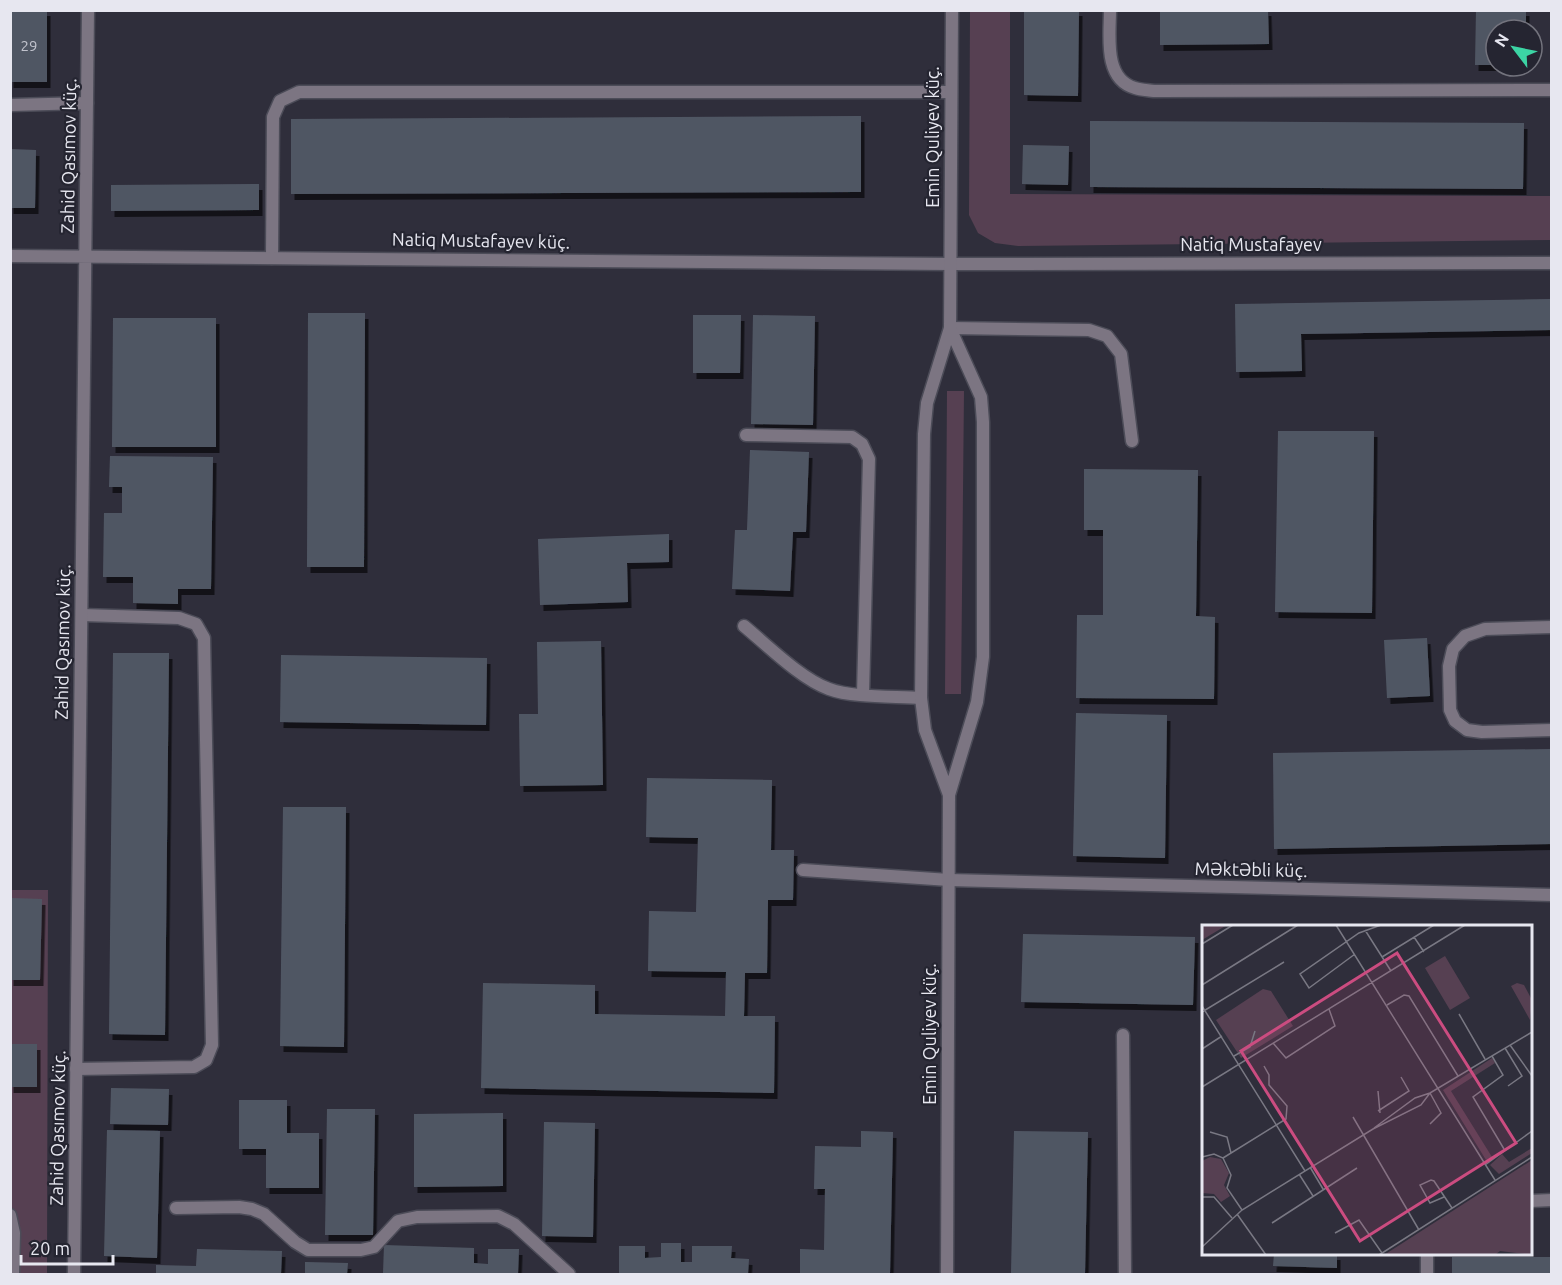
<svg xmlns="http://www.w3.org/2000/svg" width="1562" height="1285" font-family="Ubuntu,sans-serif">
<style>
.green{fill:#564052}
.building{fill:#505764;filter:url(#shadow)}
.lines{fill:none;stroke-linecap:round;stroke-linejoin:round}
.service-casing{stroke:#4c4c58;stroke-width:15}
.minor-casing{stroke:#4c4c58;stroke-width:15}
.tertiary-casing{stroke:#4c4c58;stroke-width:15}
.service{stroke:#7c7582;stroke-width:12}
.minor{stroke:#7c7582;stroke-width:12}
.tertiary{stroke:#7c7582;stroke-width:12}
.labels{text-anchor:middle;stroke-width:4.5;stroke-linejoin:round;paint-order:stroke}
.number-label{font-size:15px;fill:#c1c3cd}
.street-label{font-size:18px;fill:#e7e7f0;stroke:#252531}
.inset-road{fill:none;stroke:#797883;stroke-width:1.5}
.view{fill:#cb4c80;fill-opacity:0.15;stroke:#cb4c80;stroke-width:3}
.inset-edge{fill:none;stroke:#e7e7f0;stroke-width:3}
</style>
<defs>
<filter id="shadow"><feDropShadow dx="3.5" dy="6" stdDeviation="0" flood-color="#0009"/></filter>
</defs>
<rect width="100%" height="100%" fill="#2f2e3b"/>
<path class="green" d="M1010,10v184l541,2v44l-533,6 -23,-3 -17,-10 -9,-18 1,-204z
M947,391h17l-3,303h-16z
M11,890h37l-1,384h-36z"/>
<path class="building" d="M10,10h37v72h-37z
M1024,10h55l-1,86 -54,-1z
M1160,10h108l1,34 -109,1z
M1476,10h50v20h-30v35h-21z
M861,116v76l-570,2v-75z
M1090,121l434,2 -1,66 -433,-2z
M1023,145l46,1 -1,39 -46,-1z
M10,149l26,1 -1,58h-25z
M259,184v26l-148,1v-26z
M1552,299v31l-251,4 1,37 -66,1 -1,-68z
M308,313h57l-1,254h-57z
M693,315h48l-1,58h-47z
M753,315l62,1 -2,109 -62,-1z
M113,318h103v129h-104z
M1278,431h96l-2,182 -97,-1z
M750,450l59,2 -3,80h-13l-3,59 -58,-2 3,-59h12z
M110,456l103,1 -2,132h-33v15l-45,-1v-26h-30l1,-64h18v-26h-13z
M1084,469l114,1 -2,146 19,1 -1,82 -138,-1 1,-83h26v-85h-19z
M669,534v28l-42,1 1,39 -88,3 -2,-66z
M1427,638l3,58 -43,2 -3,-58z
M601,641l2,144 -83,1 -1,-72h19l-1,-72z
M113,653h56l-4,382 -56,-1z
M281,655l206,3 -1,67 -206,-3z
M1076,713l91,2 -2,143 -92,-2z
M1552,749v95l-278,5 -1,-96z
M647,778l125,2 -1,70h23l-1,50h-25l-1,73h-22l-1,43h31l-1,77 -293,-5 2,-105 112,2v29l130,2 1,-44 -78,-1 1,-60 47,1 2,-74 -52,-1z
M283,807h63l-2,240 -64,-1z
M10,898l32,1 -2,81h-30z
M1023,934l172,3 -2,68 -172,-3z
M10,1044h27v43h-27z
M111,1088l58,1 -1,36 -58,-1z
M239,1100h48v33h32v55h-53v-39h-27z
M327,1109h48l-2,126h-48z
M503,1113v73l-89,1v-73z
M544,1122l51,1 -2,114 -51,-1z
M107,1130l53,1 -3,127 -53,-2z
M861,1131l32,1 -3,142h-90v-25l24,1 1,-61h-11l1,-43 46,1z
M1014,1131l74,1 -3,142h-74z
M661,1243h20v19h11v-16h40l-1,12 18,1 -1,15h-129v-28h26v12l16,-1z
M384,1245l90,3v15l14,1v-15h31l-1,25h-135z
M197,1249l85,2 -1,23h-125v-9l40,1z
M1274,1254h63v14l-64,-2z
M1452,1257h100v17h-100z
M305,1262l43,1 -1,11h-42z"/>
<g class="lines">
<g class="service-casing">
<path id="service" d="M1110,10c0,25 -7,69 25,78 6,2 13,2 19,3l398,-1
M10,105l77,-2
M272,258l1,-141 7,-16 19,-9h652
M950,328l139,2 18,6 14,18 11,87
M746,435l106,2 10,7 7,15 -6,235
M744,626c23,19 57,53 85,63 24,9 66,7 92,9
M1552,627l-67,2 -20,7 -12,13 -4,17 1,44 5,11 12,9 15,2 70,-2
M803,870l146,10
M1123,1035l2,239
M76,1069l118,-2 12,-7 6,-15 -8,-407 -8,-14 -17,-6 -97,-3
M1530,1201l22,-1
M176,1208l63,-1 13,2 12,5 31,28 13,8h53l13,-3 24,-26 19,-4 81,-1 16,8 55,50
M10,1215l4,18 -1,41
M1427,1274v-20"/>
</g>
<g class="minor-casing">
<path id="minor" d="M10,256l941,8 601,-1
M949,880l603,15
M74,1274l14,-1264"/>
</g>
<g class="tertiary-casing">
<path id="tertiary" d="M949,795l-24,-65 -4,-32 3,-264 3,-31 23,-75 2,-318
M947,1274l2,-479 28,-93 6,-45v-235l-2,-25 -31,-69"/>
</g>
<use href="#service" class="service"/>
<use href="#minor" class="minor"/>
<use href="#tertiary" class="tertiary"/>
</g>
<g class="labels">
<g class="number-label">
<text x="29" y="51">29</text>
</g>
<g class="street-label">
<text transform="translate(933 137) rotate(-90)" y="6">Emin Quliyev küç.</text>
<text transform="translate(69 156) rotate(-89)" y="6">Zahid Qasımov küç.</text>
<text transform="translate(481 241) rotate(1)" y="6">Natiq Mustafayev küç.</text>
<text x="1251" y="251">Natiq Mustafayev</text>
<text transform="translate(63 642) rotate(-89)" y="6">Zahid Qasımov küç.</text>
<text transform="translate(1251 870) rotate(1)" y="6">Məktəbli küç.</text>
<text transform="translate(930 1034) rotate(-90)" y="6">Emin Quliyev küç.</text>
<text transform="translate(58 1128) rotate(-89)" y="6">Zahid Qasımov küç.</text>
</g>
</g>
<g transform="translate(1202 925)">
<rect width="330" height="330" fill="#2f2e3b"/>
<path d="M0,0h25l-25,15zM243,31l25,42 -20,12 -25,-42zM315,58l7,2 8,15 -2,20 -19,-34zM61,64l8,2 22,35 -52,32 -25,-38zM290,133l3,5 -44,28 41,66 -6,3 -43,-70zM330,223v5l-33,21 -9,-9 12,-11 7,8zM8,232l11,2 8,14 -5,12 6,11 -9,6 -7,-8 -12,-1v-32zM330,235v95l-32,-4 -5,4h-111z" fill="#564052"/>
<path class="inset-road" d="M134,0l159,255M163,5l26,41M212,12l10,15M0,19l31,-19M153,29l-46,34 -9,-14 59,-41 22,-8M180,32l52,-32M0,60l96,-60M185,80l17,-10 5,1 49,80M0,81l103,165M0,87l82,-50M257,89l26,45M71,118l13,15 49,-32 -6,-17M308,120l22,31M303,123l17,28 -14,10M0,124l20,-13M32,131l16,-9 5,-16M290,131l11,19 -30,22 31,52M0,162l263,-162M176,166l2,22M228,168l11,20 -11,11M176,186l31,-20 -8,-14M151,192l66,113M172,203l41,-30 15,-5 102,-61M8,207l17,5 4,16M0,232l12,-3 9,4 8,17 -4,13 15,22M21,233l63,-39 1,-13 -18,-21v-10l-5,-9M283,240l47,-34M108,242l13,22M97,249l14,22M0,272h12l18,21M242,272l-14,6 -10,-18 11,-5 3,1 18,27M35,289l29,41M70,298l85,-55M133,308l24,-13 23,33M0,322l40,-37 131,-81 48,-24 9,-12M177,330l153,-98"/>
<path class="view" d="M195,28l119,190 -156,98 -119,-190z"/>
<rect width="330" height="330" class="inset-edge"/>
</g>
<rect width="1562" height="1285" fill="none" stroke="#e7e7f0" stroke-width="24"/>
<g transform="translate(1514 48) rotate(302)"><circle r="28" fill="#252531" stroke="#73737d" stroke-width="1.5"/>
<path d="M0-4.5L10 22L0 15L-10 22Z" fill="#3cd4a4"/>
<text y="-9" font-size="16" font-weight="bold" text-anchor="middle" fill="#e7e7f0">N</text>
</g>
<path d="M21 1255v9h92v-9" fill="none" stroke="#e7e7f0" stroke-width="3"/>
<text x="30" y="1255" font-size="18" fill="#e7e7f0" stroke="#252531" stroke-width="4.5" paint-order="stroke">20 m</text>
</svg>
